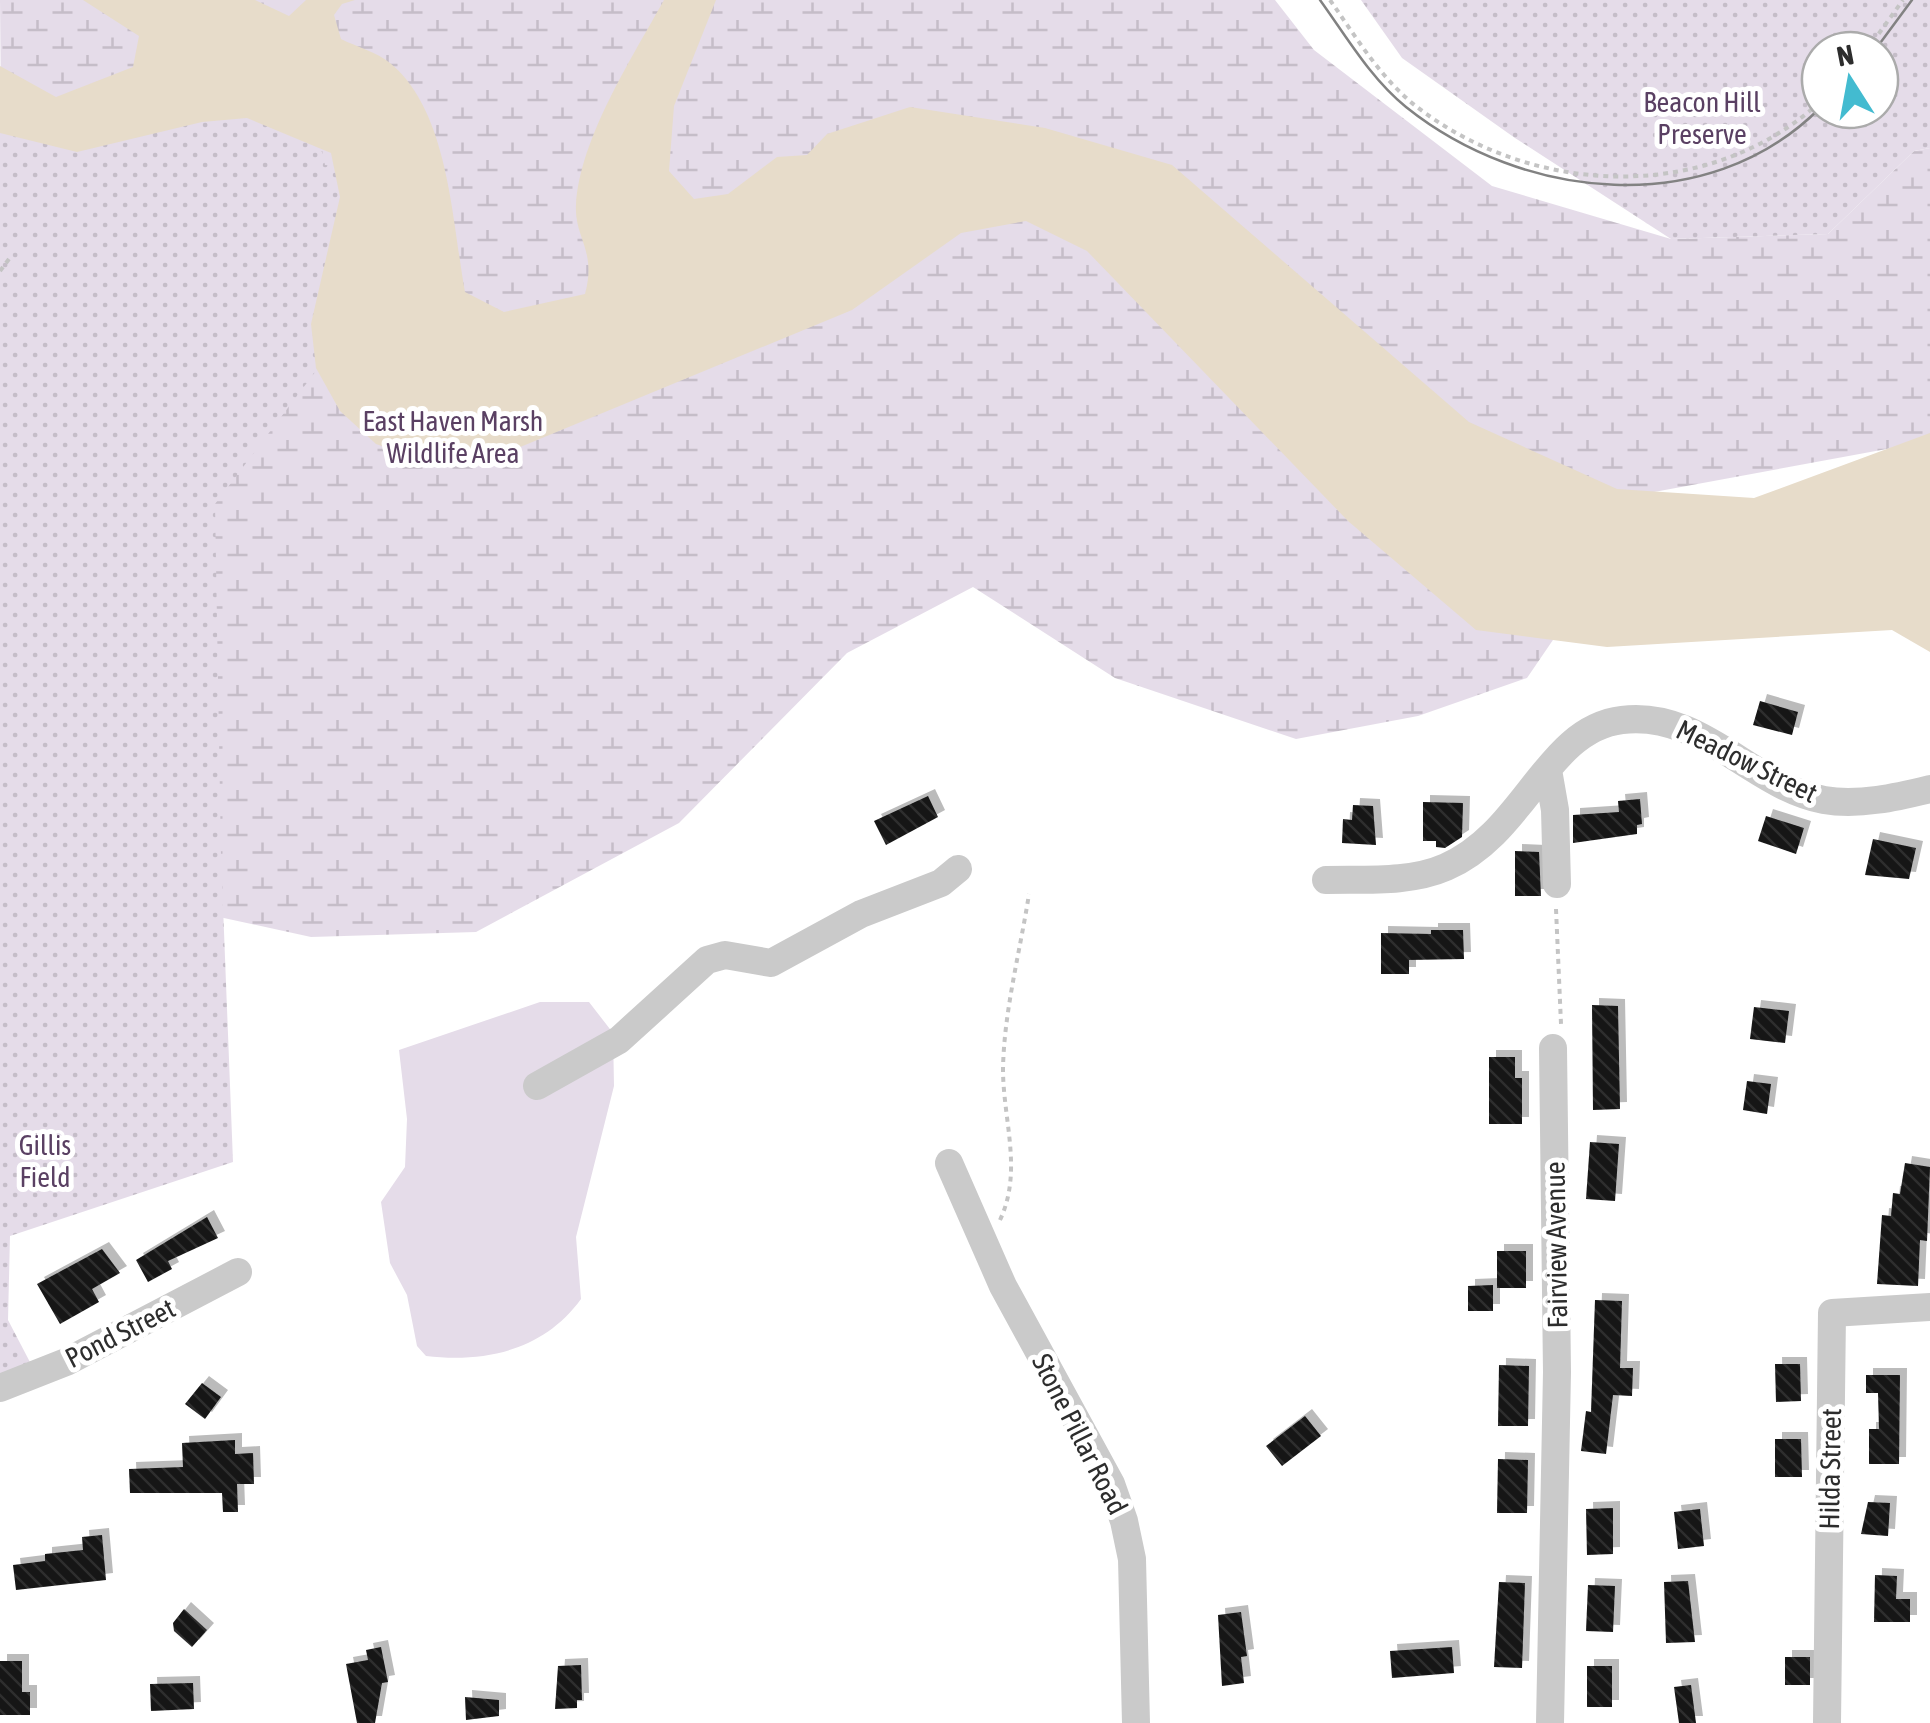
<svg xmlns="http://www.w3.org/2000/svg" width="1930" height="1723" font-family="'Asap Condensed',sans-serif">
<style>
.grass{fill:#e5dce9}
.wetland{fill:url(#wetland-marsh)}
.park{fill:url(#park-dots);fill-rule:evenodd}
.water{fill:#e7dcca}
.building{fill:url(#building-back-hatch);filter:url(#shadow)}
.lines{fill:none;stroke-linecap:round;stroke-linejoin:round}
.path{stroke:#c4c4c4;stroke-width:4;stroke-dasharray:5 5;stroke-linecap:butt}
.minor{stroke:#cacaca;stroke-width:28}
.tram{stroke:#828282;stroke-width:2.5}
.labels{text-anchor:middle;stroke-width:10;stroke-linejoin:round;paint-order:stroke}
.park-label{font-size:28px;fill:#5a4063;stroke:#fff}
.street-label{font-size:28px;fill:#2d2d2d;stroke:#fff}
</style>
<defs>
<pattern id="wetland-marsh" width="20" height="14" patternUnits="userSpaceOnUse" patternTransform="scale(2.5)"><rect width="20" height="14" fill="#e5dce9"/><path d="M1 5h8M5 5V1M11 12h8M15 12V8" fill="none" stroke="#c5bdc8"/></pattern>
<pattern id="park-dots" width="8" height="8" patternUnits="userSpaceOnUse" patternTransform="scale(2.5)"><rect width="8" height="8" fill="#e5dce9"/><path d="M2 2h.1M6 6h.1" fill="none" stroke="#c5bdc8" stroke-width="1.8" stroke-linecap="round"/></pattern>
<pattern id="building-back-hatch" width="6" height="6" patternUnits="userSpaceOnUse" patternTransform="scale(2.5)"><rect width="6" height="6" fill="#141414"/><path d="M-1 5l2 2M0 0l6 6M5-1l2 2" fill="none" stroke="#2e2e2e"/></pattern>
<filter id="shadow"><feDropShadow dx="7" dy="-7" stdDeviation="0" flood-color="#0004"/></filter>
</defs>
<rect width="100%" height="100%" fill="#fff"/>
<path class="grass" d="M540,1002h49l24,31 1,53 -38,151 5,62c-37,51 -95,64 -155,57l-9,-10 -10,-51 -17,-32 -9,-61 24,-35 2,-48 -8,-69z"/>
<path class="wetland" d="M0,0h1275l39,50 178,136 179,53 157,-5 86,-83 16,-3v293l-276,51 -127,186 -109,38 -122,23 -181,-61 -142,-91 -126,66 -168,170 -203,109 -165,5 -303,-66z"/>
<path class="park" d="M1361,0h569v148l-16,3 -86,83 -157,5 -156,-101 -113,-80zM1880,50v60h-60v-60z
M198,102l112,36 12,14 3,13 11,1 12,61 -4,107 -129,170 6,351 12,307 -223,74 -2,84 24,46 -32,15v-1258z"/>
<path class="water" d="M83,0h172l34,16 17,-16h49l-13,4 -8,11 7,24c16,8 36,13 49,24 59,48 62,158 75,229l39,20 81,-18c12,-44 -11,-56 -9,-89 4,-67 56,-147 88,-205h52l-42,106 -5,65 25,28 34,-5 49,-37 30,-2 20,-21 83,-27 135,21 127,37 297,257 148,67 137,9 176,-65v219l-38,-22 -285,17 -131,-17 -128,-109 -261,-270 -61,-30 -65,12 -109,77 -339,140 -91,10 -46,-16 -36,-33 -24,-43 -5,-44 29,-127 -9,-44 -84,-35 -45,4 -125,30 -77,-19v-67l56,31 77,-30 6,-31z"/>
<path class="building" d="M1760,701l38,11 -6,23 -39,-10z
M928,796l10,21 -52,28 -12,-24z
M1640,799l2,25 -5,1v9l-64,9v-28l46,-3 -1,-11z
M1423,802l40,1 -1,34 -17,11 -9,-1v-6h-13z
M1353,805l20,1 3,39 -34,-2 1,-24 9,1z
M1766,816l38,12 -8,26 -38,-13z
M1873,839l43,9 -7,31 -44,-4z
M1515,851l24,1 2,44h-26z
M1431,930h32l1,29 -55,1v14h-28v-41l50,1z
M1592,1005l26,1 2,103 -27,1z
M1754,1007l35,4 -4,32 -35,-4z
M1489,1057h26v21h7v46h-33z
M1747,1081l24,3 -4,30 -24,-4z
M1590,1142l29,2 -4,57 -29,-2z
M1905,1163l25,4 -3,74 -7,-1 -2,46 -41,-2 5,-69 9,1 2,-23 7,1z
M207,1217l11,21 -50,23 4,8 -24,13 -12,-22z
M102,1249l18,24 -28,16 7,13 -39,22 -23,-40z
M1497,1251h29v37h-29z
M1493,1285v26h-25v-25z
M1595,1300l27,1 -2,67h13l-1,28 -19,-1 -7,59 -25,-3 5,-40 5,1z
M1775,1364h25l1,37 -25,1z
M1499,1365l30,1 -1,60h-30z
M1866,1375h34l-1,89h-30v-35h10l-1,-36h-12z
M202,1383l19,14 -16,22 -20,-15z
M1305,1416l16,20 -39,30 -16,-20z
M1775,1439h26l1,38h-27z
M235,1440v14l18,-1 1,31h-17l1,28h-15l-1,-19h-92l-1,-24 54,-2 -1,-24z
M1498,1459l30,1 -1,53h-30z
M1868,1502l22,1 -2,33 -27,-2z
M1613,1508v46l-26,1 -1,-46z
M1700,1509l4,37 -26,3 -4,-37z
M102,1535l4,45 -90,10 -3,-25 32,-4v-7l38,-4 -1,-13z
M1875,1575l22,1 -1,23h14v23h-36z
M1688,1581l7,61 -29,1 -2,-61z
M1499,1582l26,1 -3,85 -28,-1z
M1588,1585l27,1 -2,46 -27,-1z
M184,1609l23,21 -15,17 -18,-16 -1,-8z
M1241,1612l6,44 -6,1 3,26 -22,3 -4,-71z
M381,1647l7,35 -6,1 -7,40h-18l-11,-59 22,-4 -2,-10z
M1452,1647l2,26 -62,5 -2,-27z
M1785,1657h25v28h-25z
M0,1661h22v31h8v23h-30z
M581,1665l1,35h-5v8l-22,1 3,-43z
M1587,1666h25v41h-25z
M193,1683l1,26 -43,2 -1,-27z
M1691,1685l5,38h-17l-5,-36z
M465,1697l34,3v16l-33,4z"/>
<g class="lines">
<path class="path" d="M1330,0c26,37 51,79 87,107 117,90 291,97 403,-5
M1867,50l36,-50
M0,271l9,-12
M1556,909l5,115
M1000,1220c23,-49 3,-100 3,-151 1,-58 17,-117 26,-175"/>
<path class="minor" d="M1548,770l7,40 2,74
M1326,880c38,-1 84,3 120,-13 80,-35 100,-138 176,-147 80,-10 129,66 202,80 35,6 73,-3 106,-11
M537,1086l82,-46 88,-80 18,-5 46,8 90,-49 80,-31 17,-14
M949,1163l54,123 108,198 13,37 8,38 4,164
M0,1388l66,-26 172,-90
M1550,1723l7,-351 -4,-324
M1827,1723l5,-410 98,-6"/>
<path class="tram" d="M1320,0c26,36 51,79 86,107 116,93 301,114 414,1
M1875,50l37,-50"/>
</g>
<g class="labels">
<g class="park-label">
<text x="1702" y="112">Beacon Hill<tspan x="1702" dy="32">Preserve</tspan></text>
<text x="453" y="431">East Haven Marsh<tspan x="453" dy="32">Wildlife Area</tspan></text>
<text x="45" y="1155">Gillis<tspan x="45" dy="32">Field</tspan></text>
</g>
<g class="street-label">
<text transform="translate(1747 761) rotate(26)" y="10">Meadow Street</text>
<text transform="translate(1556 1245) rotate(-91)" y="10">Fairview Avenue</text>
<text transform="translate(120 1333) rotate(-27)" y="10">Pond Street</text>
<text transform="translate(1080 1434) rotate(63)" y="10">Stone Pillar Road</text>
<text transform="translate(1830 1469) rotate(-89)" y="10">Hilda Street</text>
</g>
</g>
<g transform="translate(1850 80) rotate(349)"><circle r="48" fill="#ffffff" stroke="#ababab" stroke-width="2.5"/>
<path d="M0-8L18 38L0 25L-18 38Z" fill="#43bbd0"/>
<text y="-15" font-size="28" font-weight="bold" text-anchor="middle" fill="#2d2d2d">N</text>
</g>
</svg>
